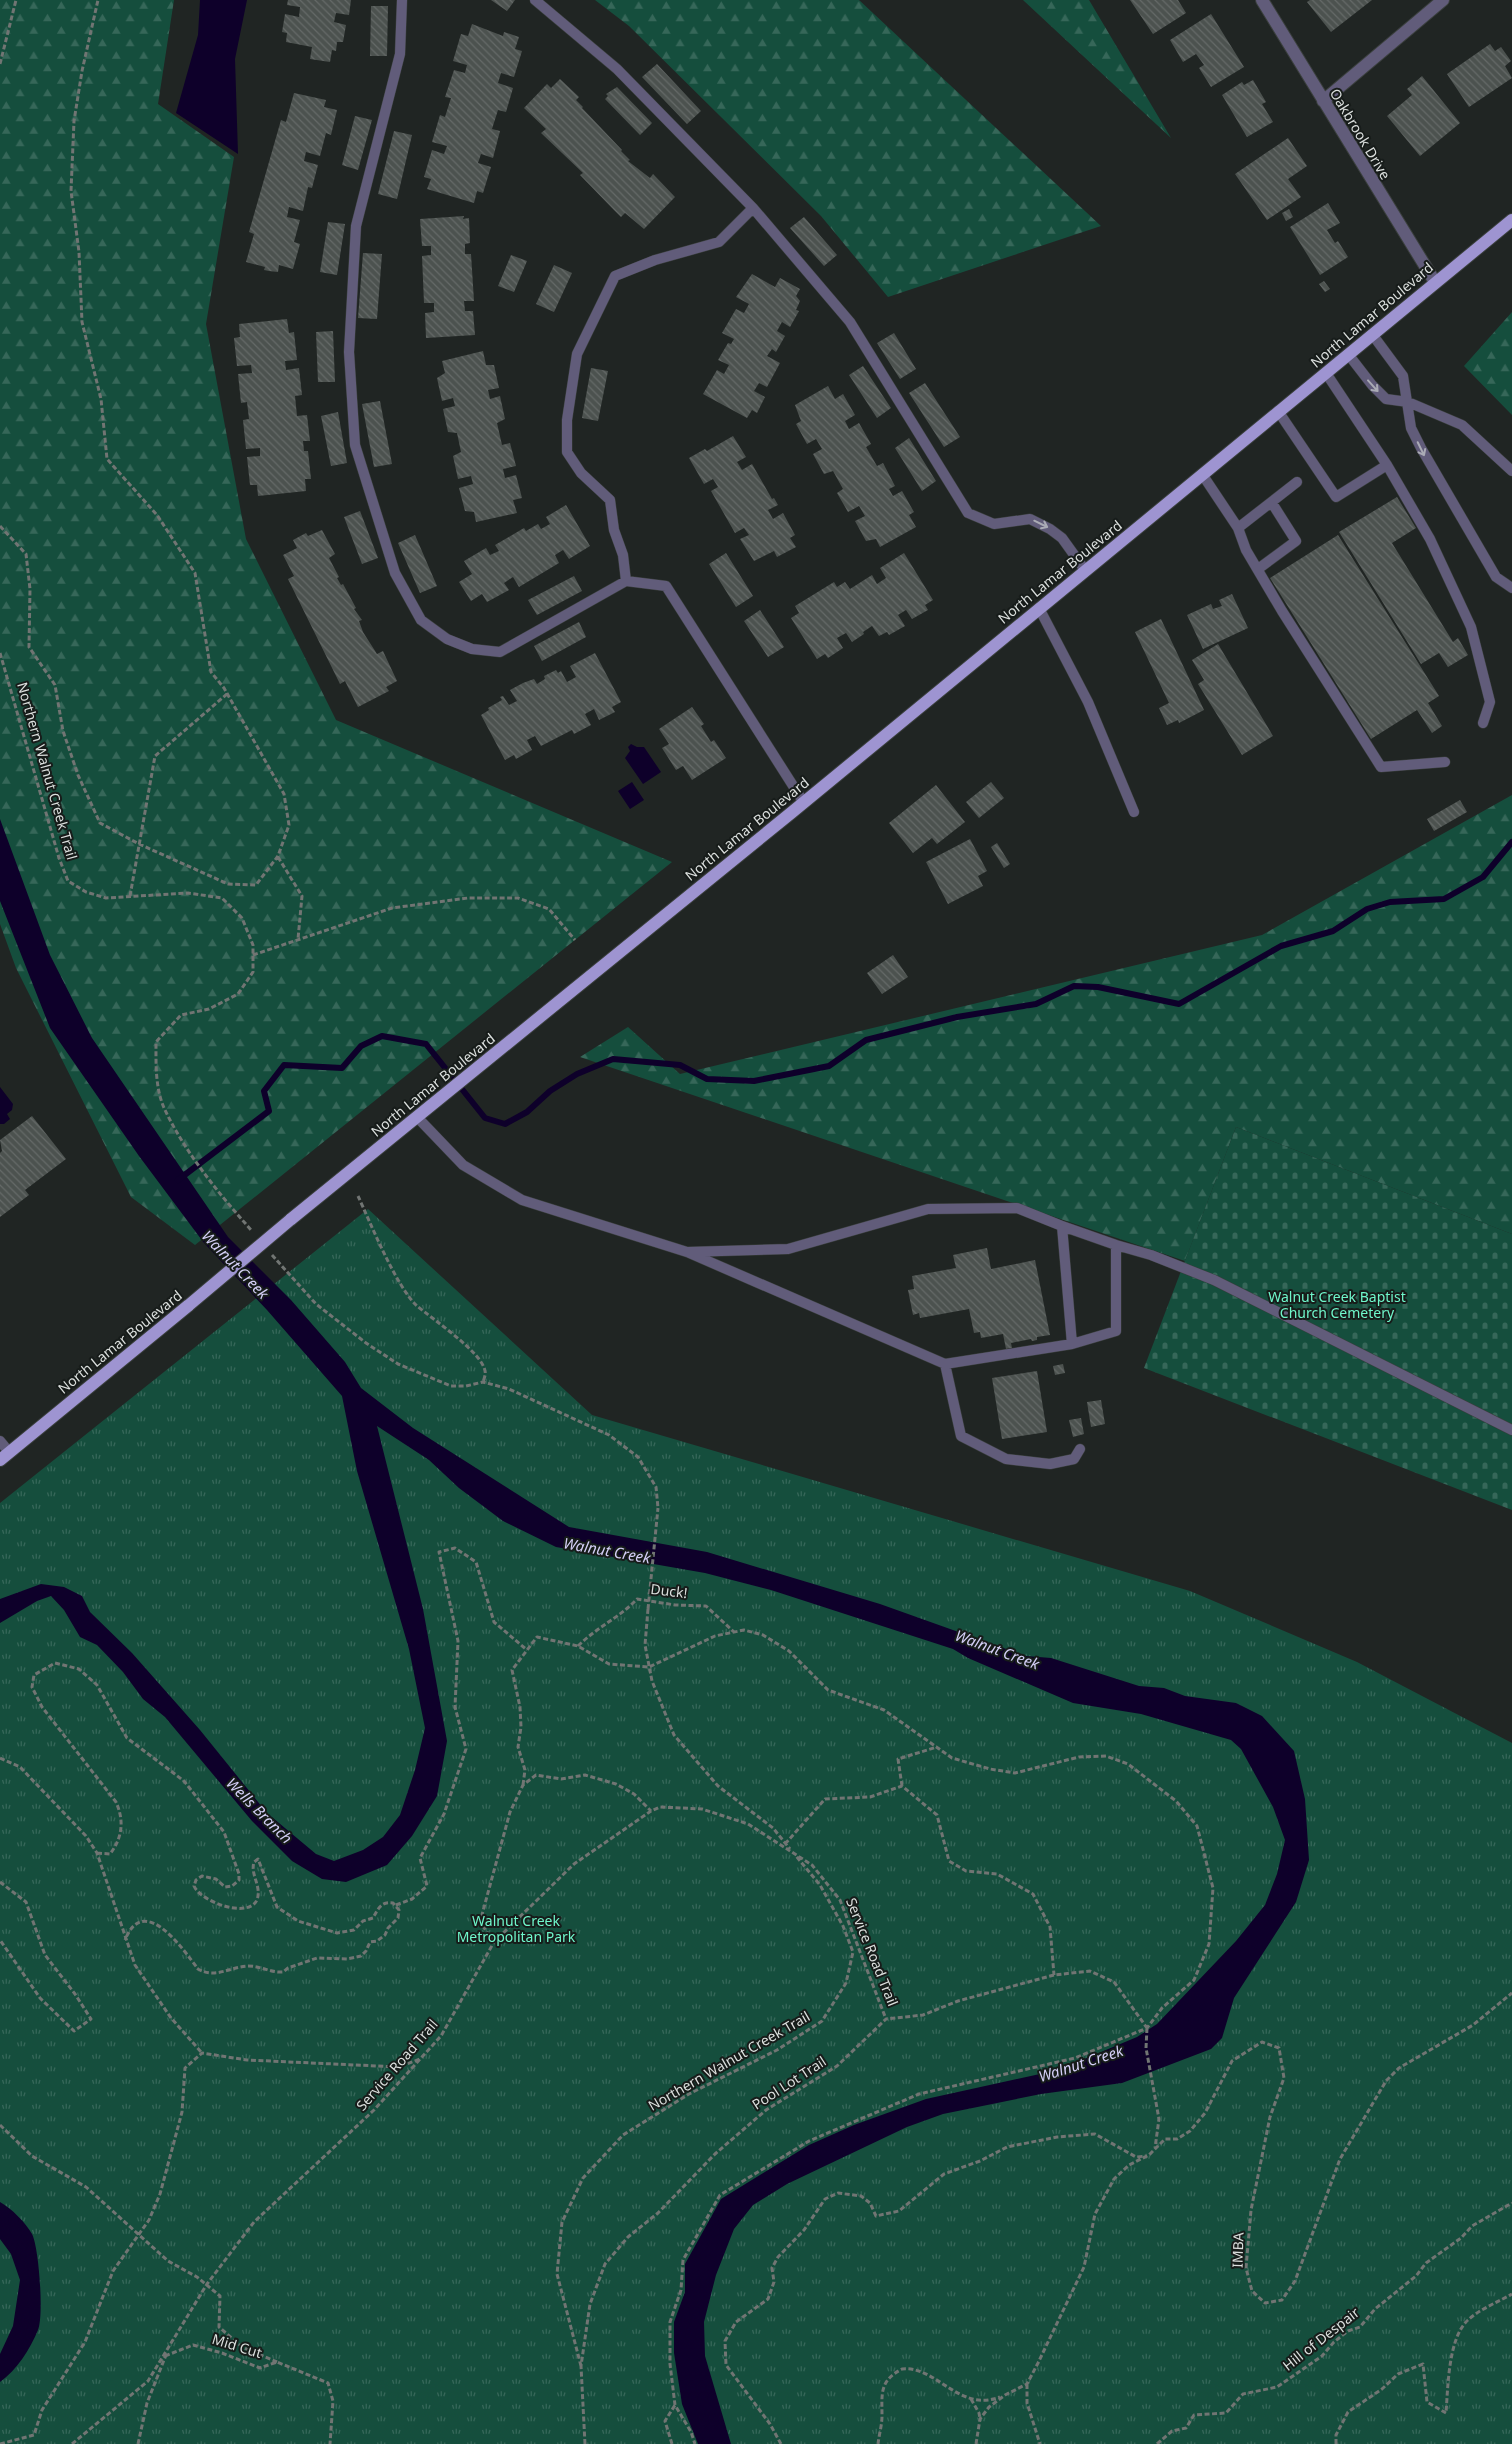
<svg xmlns="http://www.w3.org/2000/svg" width="1512" height="2444" font-family="'Noto Sans',sans-serif">
<style>
.forest{fill:url(#forest-firs)}
.cemetery{fill:url(#cemetery-stones)}
.park{fill:url(#park-tufts)}
.water{fill:#0e002a}
.lines{fill:none;stroke-linecap:round;stroke-linejoin:round}
.stream{stroke:#0e002a;stroke-width:6}
.building{fill:url(#building-back-hatch)}
.lane-casing{stroke:#3a3f3d;stroke-width:11}
.street-casing{stroke:#3a3f3d;stroke-width:14}
.primary-casing{stroke:#3a3f3d;stroke-width:14}
.path{stroke:#717573;stroke-width:3;stroke-dasharray:5 2.5;stroke-linecap:butt}
.lane{stroke:#615c7a;stroke-width:10}
.street{stroke:#615c7a;stroke-width:12}
.primary{stroke:#9e94d1;stroke-width:12}
.primary-bridge-casing{stroke:#3a3f3d;stroke-width:14;stroke-linecap:butt}
.path-bridge{stroke:#717573;stroke-width:3;stroke-dasharray:5 2.5;stroke-linecap:butt}
.primary-bridge{stroke:#9e94d1;stroke-width:12}
.oneway{stroke:#aaabb5}
.labels{text-anchor:middle;stroke-width:4;stroke-linejoin:round;paint-order:stroke}
.street-label{font-size:14px;fill:#dbdfdd;stroke:#171c1a}
.park-label{font-size:14px;fill:#6ff7cb;stroke:#171c1a}
.water-label{font-size:15px;font-style:italic;fill:#d4cff6;stroke:#171c1a}
</style>
<defs>
<pattern id="forest-firs" width="22" height="20" patternUnits="userSpaceOnUse" patternTransform="scale(1.25)"><rect width="22" height="20" fill="#154e3d"/><path d="M5 1l3.5 6h-7zM16 11l3.5 6h-7z" fill="#366759"/></pattern>
<pattern id="cemetery-stones" width="16" height="16" patternUnits="userSpaceOnUse" patternTransform="scale(1.25)"><rect width="16" height="16" fill="#154e3d"/><path d="M2 7V4a2 2 0 0 1 4 0v3zM10 15v-3a2 2 0 0 1 4 0v3z" fill="#366759"/></pattern>
<pattern id="park-tufts" width="24" height="20" patternUnits="userSpaceOnUse" patternTransform="scale(1.25)"><rect width="24" height="20" fill="#154e3d"/><path d="M3 7l-1-3M5 7V3M7 7l1-3M15 17l-1-3M17 17v-4M19 17l1-3" fill="none" stroke="#366759"/></pattern>
<pattern id="building-back-hatch" width="6" height="6" patternUnits="userSpaceOnUse" patternTransform="scale(1.25)"><rect width="6" height="6" fill="#4c524f"/><path d="M-1 5l2 2M0 0l6 6M5-1l2 2" fill="none" stroke="#656a68"/></pattern>
</defs>
<rect width="100%" height="100%" fill="#202523"/>
<path class="forest" d="M0,0h174l-16,104 76,53 -28,167 40,215 90,181 336,142 -477,383 -64,-48 -115,-229 -16,-44z
M595,0h264l242,226 -213,71 -67,-81 -192,-190z
M1023,0h66l82,138z
M1512,312v103l-48,-49z
M1512,795v439l-276,-107 -51,134 -605,-204 48,-30 52,47 582,-139z"/>
<path class="cemetery" d="M1236,1127l276,107v276l-368,-142z"/>
<path class="park" d="M368,1209l224,206 598,176 167,71 155,81v701h-1512v-941z"/>
<path class="water" d="M200,0h47l-12,59 3,95 -62,-41 22,-78z
M631,744l6,3h7l17,25 -18,12 -18,-26 5,-7 -2,-4z
M632,782l12,18 -14,9 -12,-18z
M0,819l50,136 42,83 136,199 63,63 54,62 16,26 52,40 156,99 138,25 173,52 146,52 25,2 88,28 25,2 21,8 51,7 26,13 32,35 11,48 4,61 -13,42 -62,96 -12,40 -11,11 -89,34 -81,11 -98,20 -36,13 -120,57 -34,21 -19,24 -18,46 -12,47 1,34 26,88h-33l-16,-40 -8,-51v-31l11,-30v-28l36,-65 88,-54 45,-20 72,-26 132,-29 79,-33 20,-13 79,-83 29,-36 12,-31 8,-34 -12,-33 -32,-58 -10,-9 -90,-26 -68,-11 -105,-45 -15,-9 -182,-59 -66,-17 -149,-26 -53,-26 -44,-33 -30,-28 -52,-34 46,183 24,132 -10,55 -25,40 -25,29 -41,17 -24,-3 -30,-18 -40,-40 -87,-104 -22,-18 -20,-27 -26,-27 -17,-8 -16,-27 -13,-14 -14,5 -37,22v-24l41,-15 23,3 18,9 8,16 42,41 68,77 67,83 49,41 18,7 29,-11 20,-13 17,-22 15,-45 10,-42 -16,-79 -52,-178 -15,-75 -75,-86 -63,-67 -65,-87 -89,-128 -50,-127z
M0,1087l13,17 -1,6 -5,4 3,5 -6,5h-4z
M0,2202c11,6 26,21 32,32 7,13 12,82 6,96 -8,19 -21,40 -38,52v-28l13,-28 7,-46 -9,-26 -11,-15z"/>
<g class="lines">
<path class="stream" d="M178,1180l91,-69 -5,-20 20,-26 58,3 19,-22 21,-10 44,8 59,74 20,6 22,-12 23,-21 27,-17 36,-15 67,6 27,14 47,2 75,-15 37,-26 91,-23 79,-13 38,-18 24,1 81,17 102,-58 52,-15 34,-22 23,-7 54,-3 39,-22 29,-35"/>
</g>
<path class="building" d="M288,0h63l-2,15 -13,-2 -2,9 12,3 -3,17h-6l-1,9 -4,-1 -2,12 -20,-3 2,-12 -26,-5 1,-9 -5,-1 3,-18 14,3 1,-10 -13,-2z
M491,0h24l-8,11z
M1130,0h48l8,13 -33,21z
M1310,0h62l-41,32 -24,-30z
M371,6h17l-1,50h-17z
M1211,14l33,53 -33,20 -12,-19 5,-3 -8,-11 -13,8 -13,-22z
M472,24l31,12 1,-4 15,5 -4,12 7,2 -8,26 -13,-4 -3,10 15,5 -7,24 -8,-2 -6,19 8,2 -7,27 -12,-4 -3,9 13,4 -8,26 -6,-2 -3,12 -47,-14 4,-10 -7,-2 8,-27 12,4 3,-8 -15,-4 8,-27 5,2 6,-19 -6,-1 9,-27 11,3 2,-8 -14,-4 8,-27 7,2z
M1490,44l5,7 6,-4 10,14 -6,5 7,12 -43,29 -22,-33z
M657,64l44,47 -14,13 -45,-47z
M1422,76l38,47 -40,33 -33,-40 25,-21 -5,-6z
M560,79l19,18 -3,3 7,7 -1,1 40,42 -1,1 9,9 -2,1 22,17 3,-4 22,23 -31,32 -19,-16 -4,4 -9,-9 -32,-33 3,-2 -42,-40 5,-4 -22,-21 23,-24 4,4z
M1253,80l13,22 -4,2 11,18 -26,15 -25,-42 20,-13 2,3z
M617,87l35,36 -12,12 -35,-36 3,-3 -2,-2z
M294,93l32,7 -2,7 13,3 -6,25 -5,-2 -6,23 -14,-4 -2,9 14,4 -6,23 -4,-1 -5,24 -14,-4 -2,10 13,3 -6,22 6,2 -7,25 -14,-4 -1,7 -9,-1 -5,-1 1,-3 -19,-5 8,-28 -5,-2 32,-112 5,2z
M355,116l17,4 -14,50 -16,-5z
M394,131l18,4 -15,64 -19,-5z
M1288,138l19,28 -19,13 13,18 -34,23 -32,-46z
M1328,203l12,20 -13,7 8,13 3,-2 10,16 -28,18 -30,-48z
M1289,209l4,8 -7,4 -4,-8z
M464,216l-1,3 6,-1 1,25 -5,1v10h6l3,47h-10l1,10h8l2,24 -49,3 -1,-25 9,-1v-9h-10l-2,-47 9,-1v-9h-9l-2,-27z
M804,217l33,38 -13,11 -34,-38z
M328,222l17,2 -8,51 -17,-3z
M363,253l19,1 -5,65 -19,-1z
M511,255l16,6 -13,31 -16,-6z
M554,265l18,8 -18,39 -18,-8z
M752,274l23,13 5,-9 20,11 -4,7 4,5 -4,9 3,1 -9,16 -8,-5 -5,9 8,5 -9,16 -4,-3 -5,7 13,7 -13,24 -8,-4 -5,8 11,6 -8,16 -5,-3 -5,8 -44,-24 14,-24 7,4 5,-9 -11,-5 10,-17 3,1 3,-5 -12,-6 14,-24 8,4 5,-9 -13,-7z
M1324,281l6,8 -5,3 -6,-8z
M287,319l2,14 5,-1 3,28 -12,1 1,9 13,-2 3,27 -7,1 2,20 10,-1 3,26h-7l1,10h4l3,28h-6l1,12 -48,5 -1,-11h-7l-3,-28 13,-1v-8l-14,1 -3,-29 6,-1 -2,-17 -6,1 -3,-29 14,-1 -1,-8 -14,1 -3,-28 6,-1 -1,-13z
M333,331l2,51h-17l-2,-50z
M894,333l22,36 -16,10 -23,-36z
M483,351l3,14h8l5,23 -11,2 2,9 10,-3 5,23 -8,4 5,22 8,-2 6,23 -13,3 2,9 11,-3 6,23 -9,2 4,13 -41,9 -2,-10 -9,-1 -6,-23 14,-4 -2,-8 -13,3 -5,-23 8,-4 -4,-19 -9,-1 -5,-23 12,-3 -2,-8 -11,3 -5,-23 8,-5 -3,-12z
M863,366l28,42 -14,10 -28,-43z
M591,368l17,3 -10,50 -16,-3z
M925,383l35,54 -16,10 -35,-54z
M828,386l7,13 8,-5 12,21 -10,6 4,8 10,-6 12,21 -5,3 11,19 6,-3 12,23 -6,3 4,7 9,-5 12,21 -5,3 7,12 -36,20 -4,-8 -10,2 -11,-20 10,-5 -6,-10 -11,6 -11,-19 6,-4 -10,-18 -9,3 -11,-20 9,-5 -6,-10 -9,5 -11,-20 5,-3 -6,-16z
M380,401l12,63 -18,3 -12,-63z
M338,412l9,51 -16,3 -10,-50z
M733,436l13,21 -9,5 5,8 10,-6 20,35 2,-1 4,7 -10,5 5,9 10,-6 12,22 -5,3 6,9 -19,10 -3,-6 -20,10 -14,-22 9,-4 -5,-7 -9,5 -24,-42 7,-4 -5,-8 -9,5 -15,-26 16,-9 2,2z
M909,438l27,43 -14,10 -27,-43z
M1397,497l19,31 -24,15 61,99 5,-4 10,17 -20,12 -9,-14 -18,11 -82,-132z
M566,505l24,41 -21,13 -6,-9 -8,5 4,8 -40,24 -6,-10 -9,6 5,7 -22,12 -5,-8 -11,7 -12,-19 13,-8 -8,-13 22,-13 4,7 9,-4 -4,-6 29,-17 2,3 12,-7 3,5 9,-5 -4,-7z
M360,511l18,47 -16,6 -18,-47z
M322,530l13,24 -6,4 10,19 -2,1 4,7 2,-1 13,24 -2,1 8,11 -3,1 4,11 14,22 6,-3 14,30 -11,6 3,4 -31,16 -13,-26 -5,3 -52,-105 6,-3 -11,-21 14,-7 -4,-8 13,-7 2,3z
M415,535l22,51 -17,7 -22,-50z
M1338,535l101,161 -11,7 14,23 -10,7 -15,-23 -46,29 -101,-161z
M726,553l27,43 -17,11 -27,-43z
M904,553l29,47 -8,5 3,5 -16,9 -6,-9 -8,5 7,11 -16,9 -2,-3 -8,4 -7,-10 -9,6 1,2 -12,8 -6,-9 -9,5 6,10 -15,10 -3,-4 -8,5 -26,-41 8,-5 -4,-7 39,-24 3,5 8,-5 5,7 22,-14 5,9 9,-6 -6,-10z
M574,576l8,15 -45,24 -9,-15z
M1232,594l16,34 -45,21 -16,-34 24,-11 2,5 9,-3 -3,-6z
M760,610l24,37 -16,10 -24,-36z
M1161,619l43,91 -25,13 -1,-3 -11,5 -8,-17 10,-5 -34,-71z
M579,622l7,15 -44,24 -8,-15z
M1218,644l55,92 -31,19 -44,-71 6,-4 -12,-20z
M595,653l26,49 -9,5 3,5 -16,8 -5,-11 -9,5 6,11 -17,9 -2,-4 -31,16 -6,-10 -8,4 5,10 -16,9 -2,-4 -9,5 -24,-45 8,-5 -1,-2 14,-8 -2,-3 3,-1 6,9 8,-4 -7,-11 13,-7 11,-4 3,5 8,-5 -1,-3 12,-6 2,3 3,-2 6,11 9,-5 -6,-11z
M692,707l12,17 -3,2 10,16 3,-2 12,18 -34,22 -9,-14 -7,4 -14,-22 7,-4 -10,-15z
M991,782l13,16 -25,20 -13,-16z
M936,785l29,37 -28,22 -5,-6 -19,15 -24,-30z
M1460,800l7,12 -33,19 -7,-12z
M970,839l17,32 -9,5 5,10 -35,18 -22,-42z
M997,843l13,21 -6,4 -13,-21z
M893,955l15,22 -26,17 -15,-21z
M32,1116l34,43 -41,31 4,5 -29,22v-64l2,-2 -2,-11z
M987,1248l4,21 44,-9 15,75 -13,2v3l-5,1 -1,-2 -20,4 1,5 -6,1 -3,-15 -22,4 -1,-6 -6,1 -5,-24 -49,9 -1,-5 -6,2 -5,-25 6,-1 -2,-13 44,-8 -3,-13z
M1063,1364l2,9 -10,2 -2,-9z
M1037,1371l10,61 -45,7 -10,-61z
M1101,1400l4,24 -14,3 -4,-25z
M1081,1418l3,16 -11,3 -4,-17z"/>
<g class="lines">
<g class="lane-casing">
<path id="lane" d="M402,0l-2,54 -44,172 -7,126 6,93 40,128 26,47 26,19 25,10 28,3 126,-71 40,5 138,217
M535,0l82,69 136,139 97,114 118,191 26,11 36,-5 20,10 12,9 23,32
M1372,334l31,42 8,52 10,20 75,129 16,11
M1348,354l24,31 14,14 22,3 54,23 50,46
M1278,411l58,86 51,-32 -61,-92
M1387,465l43,74 41,88 19,75 -7,21
M1202,474l36,54 8,22 36,61 99,156 64,-5
M1238,528l59,-46
M1258,569l38,-28 -24,-38
M626,581l-3,-26 -9,-25 -4,-30 -29,-27 -14,-21v-32l10,-66 38,-78 40,-16 64,-18 34,-34
M1039,608l49,94 46,110
M417,1117l46,48 59,35 165,52 258,112 127,-20 -10,-118 -45,-18 -89,1 -140,40 -101,3
M1062,1226l54,19v86l-44,13
M1116,1245l35,10 63,25 298,150
M945,1364l16,72 45,23 44,5 24,-5 6,-10
M0,1441l9,11"/>
</g>
<g class="street-casing">
<path id="street" d="M1262,0l173,282
M1323,101l120,-101"/>
</g>
<g class="primary-casing">
<path id="primary" d="M290,1220l501,-407 721,-593
M0,1460l189,-155"/>
</g>
<path class="path" d="M0,64l16,-64
M0,526l26,28 4,35 -1,58 26,38 8,46 15,44 22,48 39,21 89,40 28,1 22,-29 11,-31 -5,-31 -60,-106 -13,-16 -16,-99 -38,-58 -50,-56 -6,-60 -19,-77 -3,-70 -8,-61 3,-70 8,-50 16,-71
M0,653l59,205 9,23 18,11 20,6 82,-5 34,5 20,20 11,27v27l-15,22 -29,15 -28,6 -25,27c0,22 -1,47 9,68 21,44 55,85 87,121
M278,857l24,39 -4,43
M130,896l25,-140 72,-62
M253,955l139,-47 76,-10h50l31,11 26,31
M358,1196c13,28 37,88 58,109 16,14 66,47 69,66 1,3 -1,8 -2,11
M272,1255l44,49 50,39 32,21 53,22h15l17,-4 26,7 100,46 29,22 18,30 2,21
M648,1609l-3,36 7,36 22,54 44,51 55,42 17,21
M578,1646c19,-19 41,-28 59,-47l38,6 31,1 28,26
M0,1758l20,9 66,69 11,17 38,112 36,53 31,35
M523,1785l2,-15 -7,-23 3,-20 -1,-20 -8,-37 25,-33 41,9 31,18 40,3 66,-31 29,-6 19,5 26,16 39,39 56,20 68,48 38,11 25,4 64,-16 27,-1 22,8 48,37 21,25 16,62 -4,56 -15,36 -32,28 -15,20 -72,30 -156,36 -110,47 -89,54 -37,65 -2,30 -11,32v42l5,41 16,27 4,12
M902,1786l-4,-27 39,-12
M785,1844l40,-45 45,-2 32,-11 35,29 12,46 17,10 31,3 36,20 17,33 4,48
M97,1853l13,1c13,-17 14,-34 6,-52l-74,-95 -10,-20 2,-12 21,-12 24,6 18,16 30,53 57,43 40,51 15,42v6l-7,6 -7,1 -9,-8 -14,-3 -6,4 -2,6c7,16 54,33 63,14 5,-14 -7,-25 -3,-38l4,-3 19,48 21,14 39,12 17,-3 9,-9 10,-3c5,-9 8,-17 20,-15l6,7 -1,8 -10,10 -3,7 -8,6 -7,1 -4,9 -5,5 -14,3 -30,-1 -29,10 -5,4c-12,1 -22,-6 -35,-6 -19,1 -32,13 -50,3 -15,-20 -54,-77 -73,-29
M0,1882l26,20 19,53 30,39 16,25 -17,12 -34,-33 -40,-58
M396,1905l16,-6 15,-13 -7,-28 24,-44 22,-65 -11,-42 3,-66 -19,-89 16,-4 21,14 18,60 33,28
M494,1942l-14,-20 30,-110 13,-27 13,-10 25,4 24,-4 31,9 18,10 17,17
M1147,2028l-1,20 13,71 -4,29
M0,2125l32,31 54,31 82,74 29,16 23,19 -1,31 23,20 35,15
M165,2356l28,-11 29,8 38,15 17,-6 51,21 5,18 -3,43
M581,2366l-24,-92 5,-52 21,-44 40,-43 66,-41 88,-44 45,-29 24,-38 7,-31 -10,-26 -23,-41 -24,-29
M1027,2384v19l13,41
M971,2399l8,14 1,6
M0,2444l34,-9 8,-25 43,-68 28,-71 36,-51 11,-26 22,-82 3,-44 17,-15 45,7 152,7 21,-8
M72,2444l76,-63 59,-97 47,-62 120,-112 67,-74 53,-94 80,-78 77,-53 9,-4 42,2 46,15 64,41 28,35 46,119
M138,2444l9,-41 19,-48
M585,2444l-4,-78 9,-62 15,-40 23,-27 30,-24 57,-59 51,-44 71,-44 49,-47 37,-4 35,-14 96,-26 36,-4 24,11 33,46
M672,2444l-7,-23 10,-16
M781,2444l-11,-20 -44,-59 -1,-24 11,-19 32,-23 6,-17 -2,-14 6,-11 26,-27 21,-31 13,-6 23,3 9,7 6,13 23,-5 45,-37 36,-13 27,-14 50,-10 38,-3 41,23 10,-1
M878,2444c1,-9 4,-19 4,-28 0,-22 -3,-35 20,-47 34,-4 57,44 98,28
M976,2444l4,-25 9,-12 16,-12 22,-11 11,-21 46,-96 11,-53 19,-35 15,-14 20,-10 16,-16h12l13,-8 15,-18 27,-52 30,-19 17,6 5,30 -14,39 -19,93 -5,58 6,23 13,12 17,-3 13,-19 45,-122 46,-78 13,-13 74,-43 39,-32
M1157,2444l15,-13 14,-3 8,-13 32,-2 17,-19 34,-7 45,-31 12,-14 14,-11 12,-4 15,-18 41,-33 10,-13 35,-25 11,-12 40,-23
M1336,2444v-9l12,-23 34,-23 16,-15 25,-10 4,38 19,11c2,-25 2,-75 22,-93 12,-11 30,-18 44,-26"/>
<use href="#lane" class="lane"/>
<use href="#street" class="street"/>
<use href="#primary" class="primary"/>
<g class="primary-bridge-casing">
<path id="primary-bridge" d="M189,1305l101,-85"/>
</g>
<path class="path-bridge" d="M648,1609l10,-101"/>
<use href="#primary-bridge" class="primary-bridge"/>
</g>
<defs><path id="oneway-shaft" d="M-6 0H5M1.5-3L5.5 0L1.5 3" fill="none" stroke-width="1.6" stroke-linecap="round" stroke-linejoin="round" transform="scale(1.25)"/></defs>
<g class="oneway">
<use href="#oneway-shaft" transform="translate(1373 386) rotate(48)"/>
<use href="#oneway-shaft" transform="translate(1421 449) rotate(64)"/>
<use href="#oneway-shaft" transform="translate(1041 524) rotate(26)"/>
</g>
<g class="labels">
<g class="street-label">
<text transform="translate(1360 134) rotate(59)" y="5">Oakbrook Drive</text>
<text transform="translate(1372 315) rotate(-40)" y="5">North Lamar Boulevard</text>
<text transform="translate(1060 572) rotate(-39)" y="5">North Lamar Boulevard</text>
<text transform="translate(47 771) rotate(74)" y="5">Northern Walnut Creek Trail</text>
<text transform="translate(747 829) rotate(-39)" y="5">North Lamar Boulevard</text>
<text transform="translate(433 1085) rotate(-39)" y="5">North Lamar Boulevard</text>
<text transform="translate(120 1342) rotate(-39)" y="5">North Lamar Boulevard</text>
<text transform="translate(669 1591) rotate(7)" y="5">Duck!</text>
<text transform="translate(872 1952) rotate(68)" y="5">Service Road Trail</text>
<text transform="translate(729 2061) rotate(-30)" y="5">Northern Walnut Creek Trail</text>
<text transform="translate(397 2065) rotate(-49)" y="5">Service Road Trail</text>
<text transform="translate(789 2083) rotate(-33)" y="5">Pool Lot Trail</text>
<text transform="translate(1238 2250) rotate(-88)" y="5">IMBA</text>
<text transform="translate(1321 2339) rotate(-38)" y="5">Hill of Despair</text>
<text transform="translate(237 2346) rotate(17)" y="5">Mid Cut</text>
</g>
<g class="park-label">
<text x="1337" y="1302">Walnut Creek Baptist<tspan x="1337" dy="16">Church Cemetery</tspan></text>
<text x="516" y="1926">Walnut Creek<tspan x="516" dy="16">Metropolitan Park</tspan></text>
</g>
<g class="water-label">
<text transform="translate(235 1265) rotate(46)" y="5">Walnut Creek</text>
<text transform="translate(607 1551) rotate(10)" y="5">Walnut Creek</text>
<text transform="translate(997 1650) rotate(20)" y="5">Walnut Creek</text>
<text transform="translate(259 1811) rotate(45)" y="5">Wells Branch</text>
<text transform="translate(1081 2064) rotate(-18)" y="5">Walnut Creek</text>
</g>
</g>
</svg>
